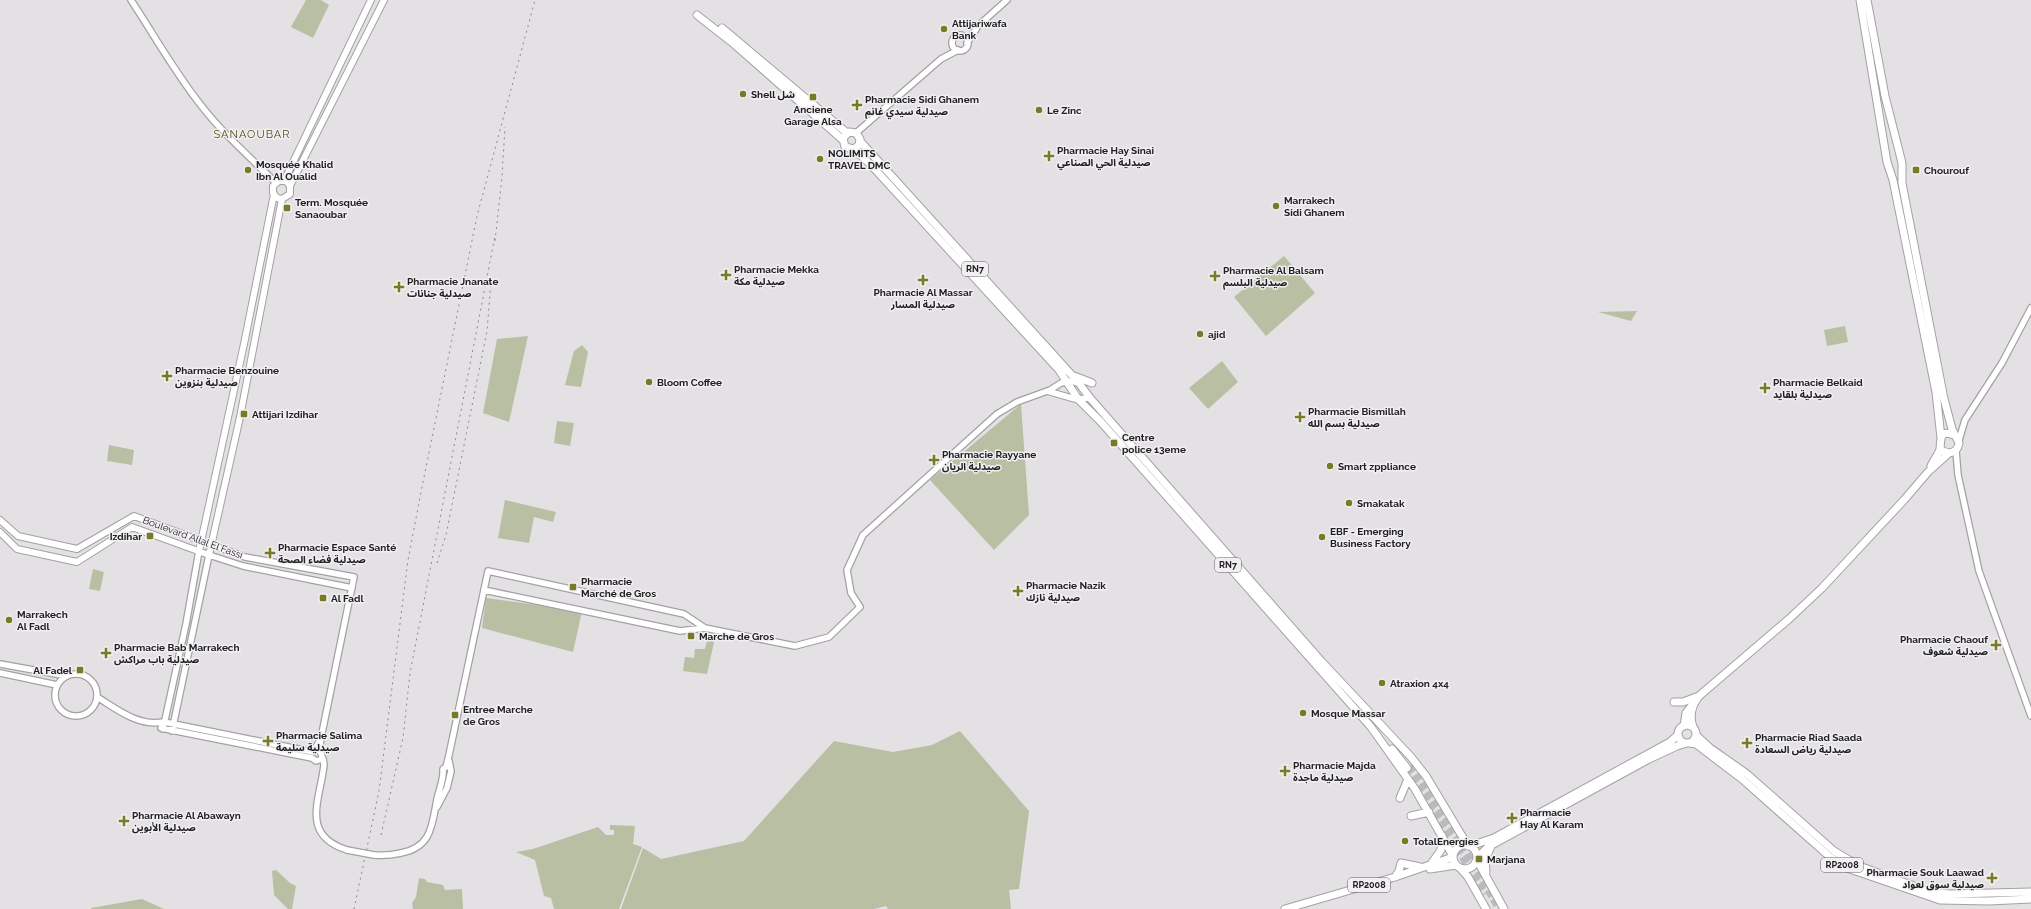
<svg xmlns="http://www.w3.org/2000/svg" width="2031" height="909" font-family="Raleway,'Noto Sans Arabic',sans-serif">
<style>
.green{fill:#b8bfa2}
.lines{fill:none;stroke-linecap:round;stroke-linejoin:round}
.trunk-tunnel{stroke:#bdbabe;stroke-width:7;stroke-dasharray:7 3.5;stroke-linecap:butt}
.tertiary-casing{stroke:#a4a1a4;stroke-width:8}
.secondary-casing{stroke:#a4a1a4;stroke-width:8}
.primary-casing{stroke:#a4a1a4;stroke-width:9}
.trunk-casing{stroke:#a4a1a4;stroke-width:9}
.tertiary{stroke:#fff;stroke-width:5.5}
.secondary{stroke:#fff;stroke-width:6}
.primary{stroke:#fff;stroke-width:7}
.trunk{stroke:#fff;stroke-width:7}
.rail{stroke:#8b898c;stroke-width:1;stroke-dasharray:2 4;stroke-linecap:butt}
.tertiary-bridge-casing{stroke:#a4a1a4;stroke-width:8;stroke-linecap:butt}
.tertiary-bridge{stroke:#fff;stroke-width:5.5}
.poi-dot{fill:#787b24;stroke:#f1eff2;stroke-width:1.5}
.labels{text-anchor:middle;stroke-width:3;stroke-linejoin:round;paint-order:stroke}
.shield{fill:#f1eff2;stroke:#5f5e60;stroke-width:1}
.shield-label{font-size:9px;font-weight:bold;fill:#212021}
.poi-label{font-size:10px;font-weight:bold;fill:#212021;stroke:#f1eff2;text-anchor:start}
.street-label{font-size:10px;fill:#212021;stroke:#f1eff2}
.neighbourhood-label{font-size:11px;letter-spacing:1px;fill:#4e5115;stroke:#f1eff2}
</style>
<rect width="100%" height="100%" fill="#e4e1e5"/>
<path class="green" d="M306,0h15l8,5 -16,33 -22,-11z
M1284,256l31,37 -49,43 -32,-39z
M1637,311l-6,10 -33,-9z
M1845,326l3,16 -21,4 -3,-16z
M528,336l-19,86 -26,-9 14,-74z
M582,345l6,7 -7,35 -16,-2 9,-34z
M1222,361l16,21 -30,27 -19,-21z
M1021,404l8,111 -35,35 -64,-70z
M557,421l17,2 -4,23 -16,-3z
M109,445l25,5 -2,15 -25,-4z
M505,500l51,12 -3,10 -19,-5 -5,26 -31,-5z
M93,569l11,3 -4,19 -11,-2z
M486,598l96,13 -9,41 -91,-24z
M708,636l7,2 -8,36 -24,-3 2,-14 9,1 1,-9h10z
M960,731l69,80 -10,78 -10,1 2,19h-123l-2,-3 -12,3h-253l22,-61 18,11 83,-18 90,-100 59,11 39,-7z
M610,825l25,1 -2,18 9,3 -23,62h-65l-3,-11 -7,-2 -9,-36 -19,-8 17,-3 65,-22 8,8h8v-5h-4z
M276,870l14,13 6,3 -4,23h-4l-14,-14 -2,-24z
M419,878l6,1 2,3 16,3 2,5 17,-1 1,20h-50l-1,-6 4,-6z
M142,899l22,10h-73v-1z"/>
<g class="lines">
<path class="trunk-tunnel" d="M1411,765l49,76 39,68
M1407,768l78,126"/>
<g class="tertiary-casing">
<path id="tertiary" d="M131,0c23,35 43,71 69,104 22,29 50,53 76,79
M952 43a8 8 0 1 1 16 0a8 8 0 1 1-16 0Z
M967,43l11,-17 29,-26
M856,133l85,-74 17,-9
M1047,391l28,8 15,-1
M1959,440l6,-20 37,-57 29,-55
M1956,451l2,24 21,96 52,145
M212,545l33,12 109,20 -33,161c0,4 -2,9 -1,12 1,5 4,9 4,15 -4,35 -24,70 23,85
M484,590l196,41 25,-3 90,18 34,-9 31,-30 -9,-14 -4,-23 16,-35 134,-121 20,-12 33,-12 11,-7 9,-2 9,2
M0,664l67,12
M0,673l57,12
M55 695a21 21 0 1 1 42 0a21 21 0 1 1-42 0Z
M97,697c21,13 42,30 67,25l149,30 6,-10
M161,728l151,30 4,3 3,-1
M163,729l23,-105 13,-73
M172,731l37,-176 34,11 109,22
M437,807l10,-19 4,-17 -2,-10
M374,855c10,1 18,0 27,-2 31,-6 31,-28 36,-54 2,-10 7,-19 6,-30l3,-2 3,-12 39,-184 196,43 21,14"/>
</g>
<g class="secondary-casing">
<path id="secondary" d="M284,181l87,-181
M290,186l-4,-5h-7l-6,5v7l4,5 5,1 8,-5v-8l94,-186
M0,520l18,16 59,13 57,-33 78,29
M0,532l17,17 60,13 55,-35 77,28 31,-138 42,-218
M199,551l45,-207 30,-150"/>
</g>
<g class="primary-casing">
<path id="primary" d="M1860,0l27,162 6,18 43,212 5,46
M1867,0l18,96 17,67v20l42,216 8,30 7,14c-2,11 -11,12 -19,6
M697,15l37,29 109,96
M722,28l125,105
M860,141l219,242 11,15
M854,149l5,-4 1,-6 -4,-6 -7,-1 -6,6 2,9 9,2 18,17 187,204 19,29
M1074,376l18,7
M1931,466c2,-5 8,-12 9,-17 1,-9 -1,-20 14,-14
M1674,702h9l16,-6
M1684,726l2,-13 6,-8
M1693,727c-4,-11 -1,-22 6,-31l90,-77 33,-31 82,-88 24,-28 20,-18"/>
</g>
<g class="trunk-casing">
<path id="trunk" d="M1090,398l232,264 89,95 15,19 42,70
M1078,399l23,23 270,305 44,62 38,67
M1678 734a9 9 0 1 1 18 0a9 9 0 1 1-18 0Z
M1696,735l14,13 37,26 87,77 25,15 71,26 20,2 81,-2
M1690,743l6,1 46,35 88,78 17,11 93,32 49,1 42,-2
M1392,749l15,19
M1400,798l8,-19
M1411,816l18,-4
M1453 857a12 12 0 1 1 24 0a12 12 0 1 1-24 0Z
M1470,846l24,-8 176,-96 8,-7
M1477,858l11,-11 161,-88 28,-13 10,-3
M1477,860l27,49
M1431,864l10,-14 1,-14
M1460,868l8,9 18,32
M1430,869l26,-4
M1486,872l-1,-12 6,-14
M1395,877l4,-6 2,-8 19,4
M1285,909l110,-32 58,-20"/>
</g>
<use href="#tertiary" class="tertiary"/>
<use href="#secondary" class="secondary"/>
<use href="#primary" class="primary"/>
<use href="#trunk" class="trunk"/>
<path class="rail" d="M495,241l7,-64 3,-50
M437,563l9,-28 41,-204 4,-50
M381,835l22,-97 7,-65 85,-437
M354,909l25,-118 29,-231 13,-68 56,-276 58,-216"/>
<g class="tertiary-bridge-casing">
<path id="tertiary-bridge" d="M347,850l27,5"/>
</g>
<use href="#tertiary-bridge" class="tertiary-bridge"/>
</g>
<g class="poi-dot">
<circle cx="944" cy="29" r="4"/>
<circle cx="743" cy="94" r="4"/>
<rect x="809" y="93" width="8" height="8" rx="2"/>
<path d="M855 99h4v4h4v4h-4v4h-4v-4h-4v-4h4z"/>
<circle cx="1039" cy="110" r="4"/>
<path d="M1047 150h4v4h4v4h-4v4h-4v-4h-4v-4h4z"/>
<circle cx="820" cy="159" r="4"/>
<circle cx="248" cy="170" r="4"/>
<rect x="1912" y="166" width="8" height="8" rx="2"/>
<circle cx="1276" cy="206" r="4"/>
<rect x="283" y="204" width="8" height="8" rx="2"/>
<path d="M724 269h4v4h4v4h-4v4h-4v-4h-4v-4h4z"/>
<path d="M1213 270h4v4h4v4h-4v4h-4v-4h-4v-4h4z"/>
<path d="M921 274h4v4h4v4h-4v4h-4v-4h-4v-4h4z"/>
<path d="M397 281h4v4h4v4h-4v4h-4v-4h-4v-4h4z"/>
<circle cx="1200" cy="334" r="4"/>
<path d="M165 370h4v4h4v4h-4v4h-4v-4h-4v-4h4z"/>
<circle cx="649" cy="382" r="4"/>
<path d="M1763 382h4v4h4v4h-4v4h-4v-4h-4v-4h4z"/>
<rect x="240" y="410" width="8" height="8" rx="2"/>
<path d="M1298 411h4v4h4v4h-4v4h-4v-4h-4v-4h4z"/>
<rect x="1110" y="439" width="8" height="8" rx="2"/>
<path d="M932 454h4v4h4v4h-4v4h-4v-4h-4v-4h4z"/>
<circle cx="1330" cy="466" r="4"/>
<circle cx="1349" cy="503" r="4"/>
<rect x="146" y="532" width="8" height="8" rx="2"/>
<circle cx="1322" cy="537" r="4"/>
<path d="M268 547h4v4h4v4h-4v4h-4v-4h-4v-4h4z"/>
<rect x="569" y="583" width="8" height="8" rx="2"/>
<path d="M1016 585h4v4h4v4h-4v4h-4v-4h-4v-4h4z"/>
<rect x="319" y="594" width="8" height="8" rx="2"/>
<circle cx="9" cy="620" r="4"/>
<rect x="687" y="632" width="8" height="8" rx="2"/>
<path d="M1994 639h4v4h4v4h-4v4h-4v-4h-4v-4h4z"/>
<path d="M104 647h4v4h4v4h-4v4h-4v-4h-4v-4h4z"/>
<rect x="76" y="666" width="8" height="8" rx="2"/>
<circle cx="1382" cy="683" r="4"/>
<circle cx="1303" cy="713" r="4"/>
<rect x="451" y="711" width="8" height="8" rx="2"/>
<path d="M266 735h4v4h4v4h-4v4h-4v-4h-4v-4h4z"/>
<path d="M1745 737h4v4h4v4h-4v4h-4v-4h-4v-4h4z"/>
<path d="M1283 765h4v4h4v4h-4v4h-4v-4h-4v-4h4z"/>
<path d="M1510 812h4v4h4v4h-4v4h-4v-4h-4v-4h4z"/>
<path d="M122 815h4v4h4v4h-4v4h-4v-4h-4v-4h4z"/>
<circle cx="1405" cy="841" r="4"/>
<rect x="1475" y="855" width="8" height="8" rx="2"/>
<path d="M1990 872h4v4h4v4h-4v4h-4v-4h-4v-4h4z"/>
</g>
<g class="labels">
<g class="shield">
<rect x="962" y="262" width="26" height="14" rx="3"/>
<rect x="1215" y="558" width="26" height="14" rx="3"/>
<rect x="1821" y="858" width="42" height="14" rx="3"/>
<rect x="1348" y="878" width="42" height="14" rx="3"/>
</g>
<g class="shield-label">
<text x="975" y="272">RN7</text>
<text x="1228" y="568">RN7</text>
<text x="1842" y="868">RP2008</text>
<text x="1369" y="888">RP2008</text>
</g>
<g class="poi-label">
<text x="952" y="27">Attijariwafa<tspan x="952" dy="12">Bank</tspan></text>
<text x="751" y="98">Shell شل</text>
<text x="865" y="103">Pharmacie Sidi Ghanem<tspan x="865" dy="12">صيدلية سيدي غانم</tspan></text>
<text x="813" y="113" text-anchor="middle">Anciene<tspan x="813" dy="12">Garage Alsa</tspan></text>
<text x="1047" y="114">Le Zinc</text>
<text x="1057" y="154">Pharmacie Hay Sinai<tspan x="1057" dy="12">صيدلية الحي الصناعي</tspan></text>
<text x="828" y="157">NOLIMITS<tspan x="828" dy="12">TRAVEL DMC</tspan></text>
<text x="256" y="168">Mosquée Khalid<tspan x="256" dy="12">Ibn Al Oualid</tspan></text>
<text x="1924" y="174">Chourouf</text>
<text x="1284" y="204">Marrakech<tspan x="1284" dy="12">Sidi Ghanem</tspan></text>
<text x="295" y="206">Term. Mosquée<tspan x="295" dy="12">Sanaoubar</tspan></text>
<text x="734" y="273">Pharmacie Mekka<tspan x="734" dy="12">صيدلية مكة</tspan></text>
<text x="1223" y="274">Pharmacie Al Balsam<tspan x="1223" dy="12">صيدلية البلسم</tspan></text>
<text x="407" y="285">Pharmacie Jnanate<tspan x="407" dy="12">صيدلية جنانات</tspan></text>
<text x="923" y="296" text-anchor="middle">Pharmacie Al Massar<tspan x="923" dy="12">صيدلية المسار</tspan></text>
<text x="1208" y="338">ajid</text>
<text x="175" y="374">Pharmacie Benzouine<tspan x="175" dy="12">صيدلية بنزوين</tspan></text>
<text x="657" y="386">Bloom Coffee</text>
<text x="1773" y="386">Pharmacie Belkaid<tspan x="1773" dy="12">صيدلية بلقايد</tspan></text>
<text x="1308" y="415">Pharmacie Bismillah<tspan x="1308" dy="12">صيدلية بسم الله</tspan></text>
<text x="252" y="418">Attijari Izdihar</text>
<text x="1122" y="441">Centre<tspan x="1122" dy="12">police 13eme</tspan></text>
<text x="942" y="458">Pharmacie Rayyane<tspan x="942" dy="12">صيدلية الريان</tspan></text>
<text x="1338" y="470">Smart zppliance</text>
<text x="1357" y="507">Smakatak</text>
<text x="1330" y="535">EBF - Emerging<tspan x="1330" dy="12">Business Factory</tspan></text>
<text x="142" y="540" text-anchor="end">Izdihar</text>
<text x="278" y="551">Pharmacie Espace Santé<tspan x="278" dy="12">صيدلية فضاء الصحة</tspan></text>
<text x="581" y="585">Pharmacie<tspan x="581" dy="12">Marché de Gros</tspan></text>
<text x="1026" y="589">Pharmacie Nazik<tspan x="1026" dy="12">صيدلية نازك</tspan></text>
<text x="331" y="602">Al Fadl</text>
<text x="17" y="618">Marrakech<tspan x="17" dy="12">Al Fadl</tspan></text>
<text x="699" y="640">Marche de Gros</text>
<text x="1988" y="643" text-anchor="end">Pharmacie Chaouf<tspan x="1988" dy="12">صيدلية شعوف</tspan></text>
<text x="114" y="651">Pharmacie Bab Marrakech<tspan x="114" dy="12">صيدلية باب مراكش</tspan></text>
<text x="72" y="674" text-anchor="end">Al Fadel</text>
<text x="1390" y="687">Atraxion 4x4</text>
<text x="463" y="713">Entree Marche<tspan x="463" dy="12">de Gros</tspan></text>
<text x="1311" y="717">Mosque Massar</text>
<text x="276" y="739">Pharmacie Salima<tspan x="276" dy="12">صيدلية سليمة</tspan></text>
<text x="1755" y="741">Pharmacie Riad Saada<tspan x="1755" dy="12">صيدلية رياض السعادة</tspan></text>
<text x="1293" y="769">Pharmacie Majda<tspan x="1293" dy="12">صيدلية ماجدة</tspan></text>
<text x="1520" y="816">Pharmacie<tspan x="1520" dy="12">Hay Al Karam</tspan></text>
<text x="132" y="819">Pharmacie Al Abawayn<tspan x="132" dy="12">صيدلية الأبوين</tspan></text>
<text x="1413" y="845">TotalEnergies</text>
<text x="1487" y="863">Marjana</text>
<text x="1984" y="876" text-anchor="end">Pharmacie Souk Laawad<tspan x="1984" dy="12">صيدلية سوق لعواد</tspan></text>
</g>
<g class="street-label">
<text transform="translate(193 537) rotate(20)" y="4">Boulevard Allal El Fassi</text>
</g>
<g class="neighbourhood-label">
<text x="252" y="138">SANAOUBAR</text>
</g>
</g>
</svg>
